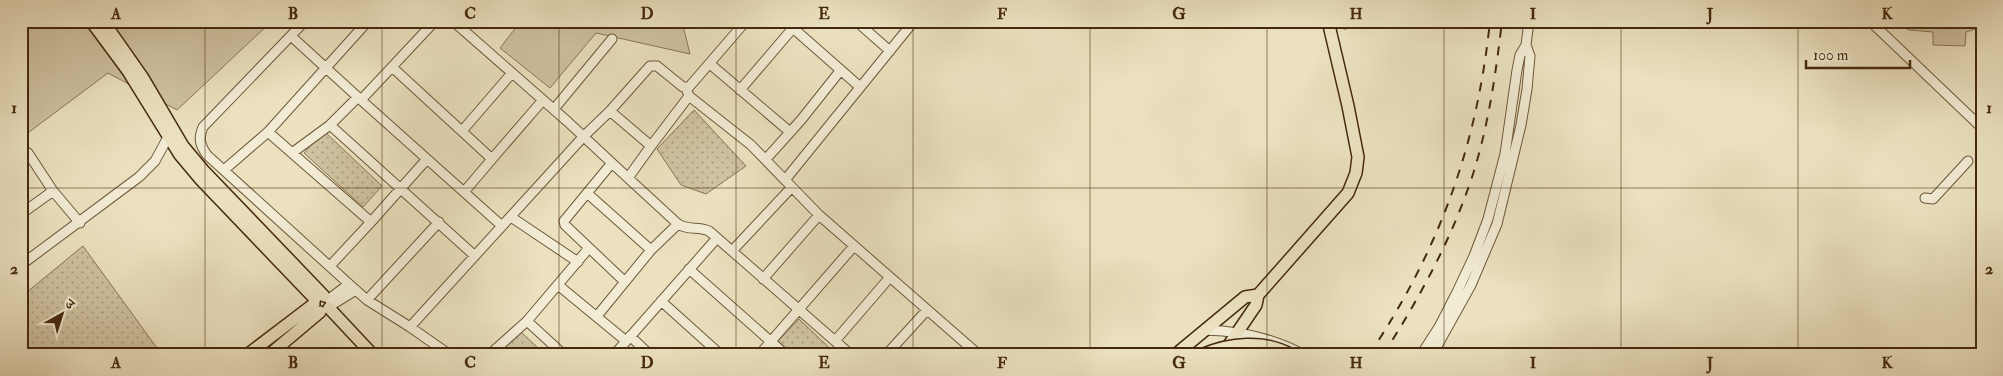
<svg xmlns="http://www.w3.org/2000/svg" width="2003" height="376" font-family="'IM FELL Double Pica','Noto Serif Devanagari',serif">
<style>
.grass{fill:url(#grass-dots);stroke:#8a7657}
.park{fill:#cfc2a1;stroke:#8a7657}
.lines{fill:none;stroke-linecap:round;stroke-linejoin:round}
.minor-casing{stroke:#6e573a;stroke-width:11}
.major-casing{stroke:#45290d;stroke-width:14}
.minor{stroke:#f2ecd5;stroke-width:9}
.major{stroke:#ebe1bf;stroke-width:11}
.rail{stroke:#45290d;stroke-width:2;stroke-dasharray:9 9;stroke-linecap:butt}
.major-bridge-casing{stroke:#45290d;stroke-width:14;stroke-linecap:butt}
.major-bridge{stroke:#ebe1bf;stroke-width:11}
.grid{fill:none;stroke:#45290d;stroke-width:1;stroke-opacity:0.55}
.neatline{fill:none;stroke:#45290d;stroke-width:2}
.grid-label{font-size:16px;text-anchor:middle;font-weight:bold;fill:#45290d}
</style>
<defs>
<pattern id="grass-dots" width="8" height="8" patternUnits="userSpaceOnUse" patternTransform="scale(1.25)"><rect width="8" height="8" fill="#cfc2a1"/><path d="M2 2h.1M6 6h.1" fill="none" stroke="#aa9e82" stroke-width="1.8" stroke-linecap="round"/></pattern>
</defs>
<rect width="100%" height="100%" fill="#ebe1bf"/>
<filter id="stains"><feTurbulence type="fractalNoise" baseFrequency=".004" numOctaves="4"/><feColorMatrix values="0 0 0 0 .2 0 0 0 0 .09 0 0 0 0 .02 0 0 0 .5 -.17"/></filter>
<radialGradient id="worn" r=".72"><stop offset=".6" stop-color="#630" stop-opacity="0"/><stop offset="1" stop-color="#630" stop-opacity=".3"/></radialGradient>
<path class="grass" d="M694,110l52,56 -40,28 -25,-9 -24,-36z
M324,131l58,55 -19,21 -59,-54z
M83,246l79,109h-141v-58z
M799,319l38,36h-44l-15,-14z
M518,329l21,20 -6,6h-37z"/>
<path class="park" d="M21,21h251l-95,89 -69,-37 -87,65z
M521,21h161l8,33 -94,-21 -46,55 -50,-40z
M1893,21h89v6l-16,5 -1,14 -32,-1v-13l-24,-2z"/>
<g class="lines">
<g class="minor-casing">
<path id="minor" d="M305,21l-102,106c-5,12 -3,18 4,28l142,129 18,16 43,27 174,-191 26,-25 40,-45h7l26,21h6l57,-66
M453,21l115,101 60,56 23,-32
M785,21l75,66
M856,21l34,30
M1870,21l112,107
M1345,24l10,-3
M291,36l70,64 141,126
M710,64l80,68
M392,67l100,92 -28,33
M686,88l3,8 62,49 68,70 160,140
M740,90l59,-69
M361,100l74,-79
M554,109l58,-70
M610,111l41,35 38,-50
M330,125l145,131
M462,131l50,-58
M268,132l103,90 -41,44
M28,153l25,38 27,32
M292,153l38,-28 28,-28
M492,159l51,-59
M766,159l35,-39 39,-49
M611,164l-47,57 1,4 59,56
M224,170l44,-38 100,-111
M628,178l50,46c12,7 19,2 31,7l142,124
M785,180l129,-159
M587,193l64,57
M1925,198l8,1 35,-38
M21,214l32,-23
M511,217l67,45
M371,222l56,-63
M732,251l59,-63
M21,265l118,-88 16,-16 13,-24
M689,269l97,86
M763,279l56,-64
M558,285l68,56
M329,299l20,-15
M367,300l72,-78
M661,301l60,54
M330,306l26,-16
M597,316l54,-66 27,-26
M527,321l37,34
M410,327l40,28
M1205,330c36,1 68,8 99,25
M630,336l20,19
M835,341l55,-64
M489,355l38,-34 62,-73
M614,355l103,-117
M759,355l95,-109
M886,355l41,-45
M1421,355l18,-28 18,-35 17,-36 14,-37 17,-65 12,-84 3,-15 6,-10 3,-24
M1432,355l39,-70 26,-61 24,-99 6,-36 3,-33 -4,-11"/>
</g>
<g class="major-casing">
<path id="major" d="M91,21l37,50 52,84 21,25 114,119
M103,21l40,57 40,68 20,24 121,126
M329,308l44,47
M247,355l67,-51
M269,355l51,-43
M1175,355l70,-58 13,-2
M1222,355l34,-50 2,-10 90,-102 8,-20 2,-16 -10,-51 -20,-85"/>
</g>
<use href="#minor" class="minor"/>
<use href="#major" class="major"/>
<path class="rail" d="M1369,355c70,-105 108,-208 121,-334
M1383,355c37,-58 70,-118 91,-184 15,-49 22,-99 28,-150"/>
<g class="major-bridge-casing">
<path id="major-bridge" d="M1201,355c28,-12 63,-16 91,0"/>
</g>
<use href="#major-bridge" class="major-bridge"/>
</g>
<path class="grid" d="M205,21v334M382,21v334M559,21v334M736,21v334M913,21v334M1090,21v334M1267,21v334M1444,21v334M1621,21v334M1798,21v334M21,188h1961"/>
<rect width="2003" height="376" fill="none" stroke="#ebe1bf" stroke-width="55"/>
<g transform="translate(62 314) rotate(39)" stroke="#f2ecd5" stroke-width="4" paint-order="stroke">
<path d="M0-4L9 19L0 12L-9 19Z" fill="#45290d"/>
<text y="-8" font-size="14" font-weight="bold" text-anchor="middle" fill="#45290d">उ</text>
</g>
<path d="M1806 60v8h104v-8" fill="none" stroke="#45290d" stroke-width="2.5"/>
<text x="1813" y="60" font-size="15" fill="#45290d" stroke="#f2ecd5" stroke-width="4" paint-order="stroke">100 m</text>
<rect x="28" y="28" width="1948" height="320" class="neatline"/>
<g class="grid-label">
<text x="116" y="19">A</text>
<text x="293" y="19">B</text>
<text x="470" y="19">C</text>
<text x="647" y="19">D</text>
<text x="824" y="19">E</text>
<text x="1002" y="19">F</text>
<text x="1179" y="19">G</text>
<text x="1356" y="19">H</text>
<text x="1533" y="19">I</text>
<text x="1710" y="19">J</text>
<text x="1887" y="19">K</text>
<text x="14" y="113">1</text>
<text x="1989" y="113">1</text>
<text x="14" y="274">2</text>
<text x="1989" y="274">2</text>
<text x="116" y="368">A</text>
<text x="293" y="368">B</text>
<text x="470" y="368">C</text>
<text x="647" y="368">D</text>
<text x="824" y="368">E</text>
<text x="1002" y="368">F</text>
<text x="1179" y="368">G</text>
<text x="1356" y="368">H</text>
<text x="1533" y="368">I</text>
<text x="1710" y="368">J</text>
<text x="1887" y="368">K</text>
</g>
<rect width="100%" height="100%" filter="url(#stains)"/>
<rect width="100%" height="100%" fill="url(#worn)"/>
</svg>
